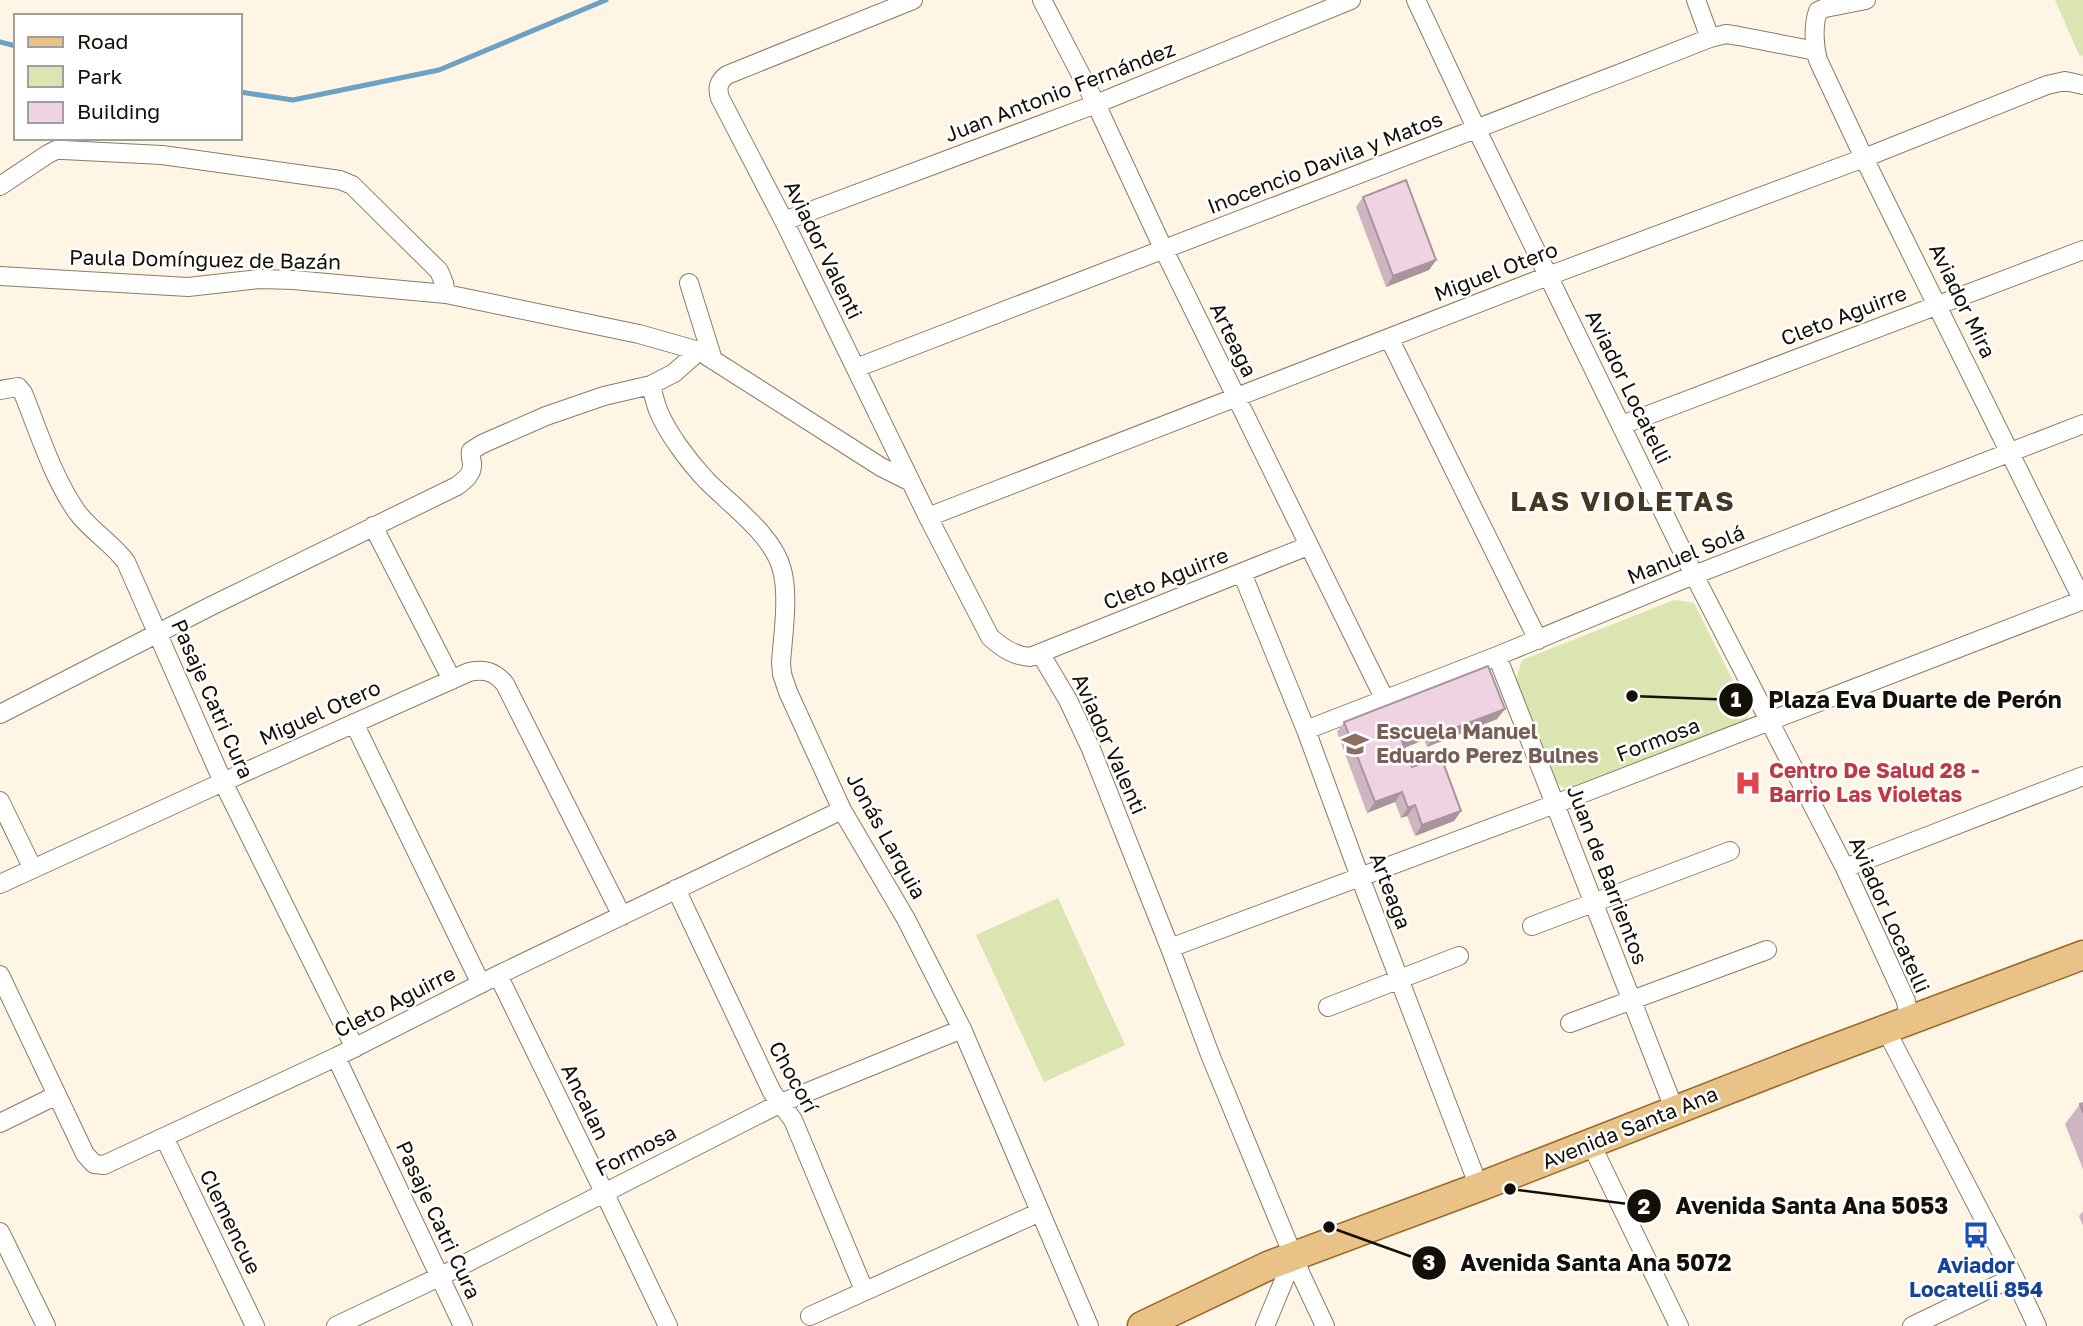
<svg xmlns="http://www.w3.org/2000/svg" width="2083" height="1326" font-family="'Golos Text',sans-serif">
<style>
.green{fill:#dbe5b2}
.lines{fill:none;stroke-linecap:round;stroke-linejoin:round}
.stream{stroke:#6ba1c4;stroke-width:5}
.minor-casing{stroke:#8a7c65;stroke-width:20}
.primary-casing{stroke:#956928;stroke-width:31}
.minor{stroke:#fff;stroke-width:18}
.primary{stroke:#e9c288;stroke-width:28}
.wall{fill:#ceb5c2}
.shaded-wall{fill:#a7949e}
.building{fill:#efd3e2;stroke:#a7949e;stroke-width:2}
.labels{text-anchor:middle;stroke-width:5;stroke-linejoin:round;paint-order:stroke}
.street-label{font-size:21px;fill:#151007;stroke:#fff}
.education-label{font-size:21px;font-weight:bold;fill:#785e54;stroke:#fff;text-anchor:start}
.health-label{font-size:21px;font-weight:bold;fill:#be3a42;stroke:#fff;text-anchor:start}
.transit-label{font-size:21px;font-weight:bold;fill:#164399;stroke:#fff}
.district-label{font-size:28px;font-weight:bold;letter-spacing:2px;fill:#443823;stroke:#fff}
.leader{fill:none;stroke:#151007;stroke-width:2.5}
.callout-dot{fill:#151007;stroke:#fff;stroke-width:2.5}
.mark-label{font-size:21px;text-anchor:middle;font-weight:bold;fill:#fff}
.callout-label{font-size:23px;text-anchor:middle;font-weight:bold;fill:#151007;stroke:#fff;stroke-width:5;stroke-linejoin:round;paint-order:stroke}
</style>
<rect width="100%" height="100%" fill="#fef5e5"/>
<path class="green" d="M2055,0h28v55l-3,2z
M1674,600l20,3 55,110 -5,14 -174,64 -14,-8 -40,-104 6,-19z
M1058,898l67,147 -81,37 -68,-147z"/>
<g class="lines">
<path class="stream" d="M0,42l16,4
M240,92l53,8 146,-30 167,-70"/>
<g class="minor-casing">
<path id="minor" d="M913,0l-186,75c-9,7 -10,13 -7,23l64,123 144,296 62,120c12,11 24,19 40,20l278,-111
M1042,0l54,104 67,144 222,452
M1416,0l61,130 217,445 151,293 61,133 3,20
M1696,0l14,38
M1866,0l-41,8 -7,3c-5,14 -4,35 0,49l46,98 219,443
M0,186l48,-32 8,-4h7l99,5 178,25 12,5 87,86 5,12 2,11
M784,221l312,-117 255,-104
M0,276l188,11 71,-8 35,1 152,14 193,40 60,17 182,116 30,15
M689,283l24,77
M1389,338l149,302
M856,368c284,-111 570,-218 854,-330l16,-4 13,2 77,15
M651,385c2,8 4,17 7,25 9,23 32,53 49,71 25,25 67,55 75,89 7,25 1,66 -1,92l1,12 6,18 54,118 64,109 56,110 127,297
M0,390l18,-3 5,6c16,39 29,83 54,119 14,19 35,31 49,50l97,220 132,266
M1622,425l461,-175
M928,517l620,-241 316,-118 183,-73 18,-4 18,4
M373,526l79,154
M1242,573l64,157 54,147 119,310
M1040,653l28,47 23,49 79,199 41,109 91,220 23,49
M1497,656l178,455
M0,714l211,-108 246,-120c8,-6 16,-12 15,-23 -1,-4 -2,-8 -1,-12l11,-7 64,-28 58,-20 47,-11 23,-12 25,-22
M354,723l127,261
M1306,730l191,-74 197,-81 389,-151
M0,801l33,68
M1845,868l238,-92
M0,884l223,-102 246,-110c16,-3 25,-1 36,12l117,232
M676,889l96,203 21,28 71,170
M1532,926l198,-75
M1170,948l385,-144 528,-204
M0,975l85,179 9,10 10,1 232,-108 162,-82 344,-165
M498,975l106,217 64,134
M1328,1007l131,-51
M1570,1023l197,-73
M1886,1030l128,247 23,49
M336,1057l127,269
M0,1123l57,-28
M164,1137l91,189
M1591,1144l88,182
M0,1232l46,94
M810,1316l230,-104
M336,1326l103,-49 342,-174 181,-74
M1265,1326l29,-70
M1912,1326l102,-49"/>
</g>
<g class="primary-casing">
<path id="primary" d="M1142,1326l128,-61 209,-78 330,-129 274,-103"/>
</g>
<use href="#minor" class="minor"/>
<use href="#primary" class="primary"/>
</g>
<path class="wall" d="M1363,197l73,63 -7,10 -43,17 -30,-80z
M1505,709l-8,10 -70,28 -3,-7 -19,8 7,19 49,44 -7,10 -39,15 -8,-20 -6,2 -6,-16 -28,11 -30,-81 7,-10z
M2083,1103v66l-18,-45 15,-20z
M2083,1211v15l-4,-10z"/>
<path class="shaded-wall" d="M1436,260l-7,10 -43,17 7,-11z
M1505,709l-8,10 -70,28 7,-11z
M1431,730l-7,10 -29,11 7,-10z
M1402,792l-7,10 -28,11 8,-11z
M1415,805l-8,11 -6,2 7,-10z
M1461,811l-7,10 -39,15 7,-11z"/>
<path class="building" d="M1406,180l30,80 -43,16 -30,-79z
M1488,666l17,43 -71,27 -3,-6 -29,11 10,26 29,-10 20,54 -39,14 -7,-20 -7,3 -6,-16 -27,10 -31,-80z
M2083,1103v10l-3,-9z"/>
<defs>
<g id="school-bare" transform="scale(2.1)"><path d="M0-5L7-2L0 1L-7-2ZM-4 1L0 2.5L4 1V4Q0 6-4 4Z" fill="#8d6e63" stroke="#fff" stroke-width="2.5" paint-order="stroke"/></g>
<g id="hospital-bare" transform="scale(2.1)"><path d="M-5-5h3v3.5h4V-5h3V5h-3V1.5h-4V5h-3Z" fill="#e0444e" stroke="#fff" stroke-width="2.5" paint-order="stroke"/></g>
<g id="bus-bare" transform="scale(2.1)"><path d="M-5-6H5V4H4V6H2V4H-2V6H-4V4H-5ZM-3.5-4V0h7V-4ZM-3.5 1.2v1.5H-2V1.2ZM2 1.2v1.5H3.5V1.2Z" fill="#1a4fb4" stroke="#fff" stroke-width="2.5" paint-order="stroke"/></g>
</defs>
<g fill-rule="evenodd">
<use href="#school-bare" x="1355" y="744"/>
<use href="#hospital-bare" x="1748" y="783"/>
<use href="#bus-bare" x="1976" y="1235"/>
</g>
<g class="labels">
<g class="street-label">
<text transform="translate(1060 92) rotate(-21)" y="7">Juan Antonio Fernández</text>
<text transform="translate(1325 163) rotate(-21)" y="7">Inocencio Davila y Matos</text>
<text transform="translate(823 250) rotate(64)" y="7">Aviador Valenti</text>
<text transform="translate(205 260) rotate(1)" y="7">Paula Domínguez de Bazán</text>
<text transform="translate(1496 272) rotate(-21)" y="7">Miguel Otero</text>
<text transform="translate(1962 301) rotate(64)" y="7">Aviador Mira</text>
<text transform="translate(1844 316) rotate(-21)" y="7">Cleto Aguirre</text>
<text transform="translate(1233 340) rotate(64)" y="7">Arteaga</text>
<text transform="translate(1628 387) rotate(64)" y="7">Aviador Locatelli</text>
<text transform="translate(1686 555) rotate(-22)" y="7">Manuel Solá</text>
<text transform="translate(1166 579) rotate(-22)" y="7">Cleto Aguirre</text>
<text transform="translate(212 699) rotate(66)" y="7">Pasaje Catri Cura</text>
<text transform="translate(320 713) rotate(-24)" y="7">Miguel Otero</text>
<text transform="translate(1658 740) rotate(-21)" y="7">Formosa</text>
<text transform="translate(1109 744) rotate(66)" y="7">Aviador Valenti</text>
<text transform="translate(886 836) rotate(61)" y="7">Jonás Larquia</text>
<text transform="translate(1607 875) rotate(69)" y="7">Juan de Barrientos</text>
<text transform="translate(1390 891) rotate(69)" y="7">Arteaga</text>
<text transform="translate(1889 915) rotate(66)" y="7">Aviador Locatelli</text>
<text transform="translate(395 1002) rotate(-27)" y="7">Cleto Aguirre</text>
<text transform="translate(793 1077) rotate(61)" y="7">Chocorí</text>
<text transform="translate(585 1102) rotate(64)" y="7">Ancalan</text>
<text transform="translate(1630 1128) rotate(-22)" y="7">Avenida Santa Ana</text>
<text transform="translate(636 1151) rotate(-27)" y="7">Formosa</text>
<text transform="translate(438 1220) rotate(65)" y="7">Pasaje Catri Cura</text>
<text transform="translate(230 1222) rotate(64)" y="7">Clemencue</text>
</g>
<g class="education-label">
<text x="1376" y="739">Escuela Manuel<tspan x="1376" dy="24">Eduardo Perez Bulnes</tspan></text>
</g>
<g class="health-label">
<text x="1769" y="778">Centro De Salud 28 -<tspan x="1769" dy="24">Barrio Las Violetas</tspan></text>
</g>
<g class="transit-label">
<text x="1976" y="1273">Aviador<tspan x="1976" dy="24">Locatelli 854</tspan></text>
</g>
<g class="district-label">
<text x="1623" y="511">LAS VIOLETAS</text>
</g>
</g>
<path class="leader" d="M1632 696L1736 700M1510 1189L1644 1206M1329 1227L1429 1263"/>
<g class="callout-dot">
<circle cx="1632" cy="696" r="7"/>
<circle cx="1510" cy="1189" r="7"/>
<circle cx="1329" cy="1227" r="7"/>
<circle cx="1736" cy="700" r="18"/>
<circle cx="1644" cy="1206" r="18"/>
<circle cx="1429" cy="1263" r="18"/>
</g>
<g class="mark-label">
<text x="1736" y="707">1</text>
<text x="1644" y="1214">2</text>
<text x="1429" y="1270">3</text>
</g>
<g class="callout-label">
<text x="1915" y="708">Plaza Eva Duarte de Perón</text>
<text x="1812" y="1214">Avenida Santa Ana 5053</text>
<text x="1596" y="1271">Avenida Santa Ana 5072</text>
</g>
<rect x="14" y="14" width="228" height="126" fill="#ffffff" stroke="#a19f9c" stroke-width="2"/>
<rect x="28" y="37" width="35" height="10" fill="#e9c288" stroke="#a19f9c" stroke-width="2"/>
<text x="77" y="49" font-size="21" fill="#151007">Road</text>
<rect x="28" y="66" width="35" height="21" fill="#dbe5b2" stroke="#a19f9c" stroke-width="2"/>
<text x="77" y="84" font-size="21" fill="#151007">Park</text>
<rect x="28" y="102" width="35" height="21" fill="#efd3e2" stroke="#a19f9c" stroke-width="2"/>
<text x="77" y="119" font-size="21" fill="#151007">Building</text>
</svg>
